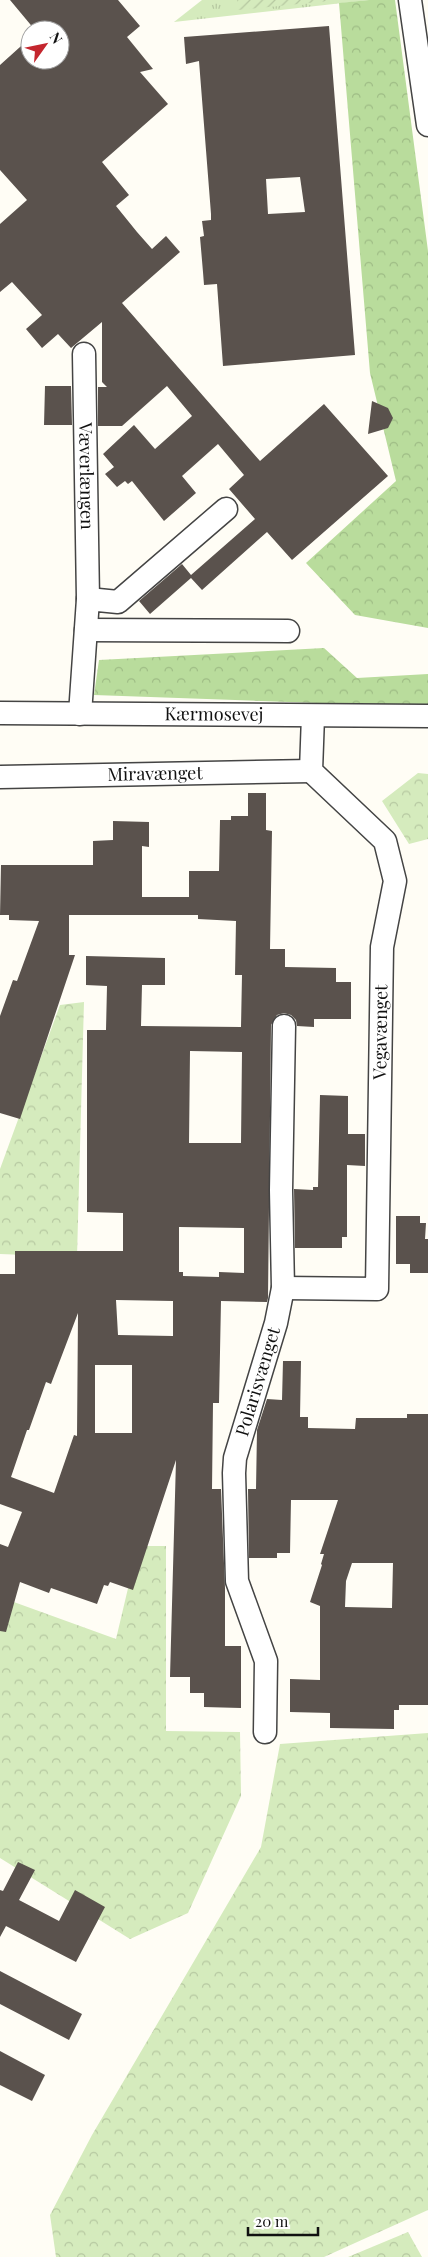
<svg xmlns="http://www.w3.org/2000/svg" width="428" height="2257" font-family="'Playfair Display',serif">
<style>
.grass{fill:url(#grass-tufts)}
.forest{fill:url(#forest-crowns)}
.park{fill:url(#park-crowns)}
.garden{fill:url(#garden-furrows)}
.building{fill:#5a524d;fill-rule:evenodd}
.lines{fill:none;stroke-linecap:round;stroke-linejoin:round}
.minor-casing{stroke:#444;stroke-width:25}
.minor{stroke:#fff;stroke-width:22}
.labels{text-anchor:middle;stroke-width:5;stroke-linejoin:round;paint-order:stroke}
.street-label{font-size:18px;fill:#111;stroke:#fff}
</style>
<defs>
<pattern id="grass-tufts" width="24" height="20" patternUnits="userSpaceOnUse" patternTransform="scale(1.25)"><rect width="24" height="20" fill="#d5ebbd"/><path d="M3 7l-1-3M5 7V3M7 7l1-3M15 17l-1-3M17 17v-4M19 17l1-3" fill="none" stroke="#b6c8a1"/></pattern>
<pattern id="forest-crowns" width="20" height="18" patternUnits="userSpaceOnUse" patternTransform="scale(1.25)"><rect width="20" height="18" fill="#b9dc9c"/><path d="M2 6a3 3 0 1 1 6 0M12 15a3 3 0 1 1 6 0" fill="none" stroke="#9ebc85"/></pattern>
<pattern id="park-crowns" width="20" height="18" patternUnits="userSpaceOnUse" patternTransform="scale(1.25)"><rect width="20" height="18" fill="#d5ebbd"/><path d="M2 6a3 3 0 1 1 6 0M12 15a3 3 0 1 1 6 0" fill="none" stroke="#b6c8a1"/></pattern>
<pattern id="garden-furrows" width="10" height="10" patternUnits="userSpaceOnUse" patternTransform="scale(1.25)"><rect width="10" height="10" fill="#d5ebbd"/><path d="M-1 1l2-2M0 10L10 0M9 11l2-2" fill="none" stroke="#b6c8a1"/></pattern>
</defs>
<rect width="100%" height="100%" fill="#fffdf5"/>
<path class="grass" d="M202,0h167l-195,22z"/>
<path class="forest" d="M369,0h26l33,251v377l-73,-13 -49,-52 90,-82 -26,-108 -31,-370z
M324,648l33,30 71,-4v33l-334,-12 5,-35z"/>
<path class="park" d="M418,773l10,1v65l-19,5 -27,-43z
M84,1002l-7,255 -77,-3v-85l60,-164z
M138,1546h28v185l74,1 1,64 -53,117 -58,26 -130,-81v-261l116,42z
M428,1733v477l-104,47h-268l-6,-42 42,-80 169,-288 19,-103z
M408,2232l14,25h-74z"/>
<path class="garden" d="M237,0h91v1l-90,9z"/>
<path class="building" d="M10,0h108l22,26 -13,11 26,32 -13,3 28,32 -66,58 27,33 -13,11 21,26 15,17 14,-13 14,16 -58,51 138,158 64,-57 64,72 -96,84 -25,-28 -65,58 -11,-12 -41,36 -11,-13 43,-37 9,11 64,-56 -26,-30 15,-14 -26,-31 -36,32 14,17 -32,28 -32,-40 -4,3 -3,-3 -8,6 -12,-13 9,-7 -11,-13 31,-29 21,24 37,-33 -25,-30 -45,40h-24v-39h9l-5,-5v-60l-31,26 -13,-14 -16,14 -16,-19 16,-14 -30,-33 -12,10v-68l27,-24 -27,-30v-105l30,-27v22h30v-30h-25z
M329,26l26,329 -132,11 -6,-82 -13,1 -1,-13 -3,-35 4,-1 -2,-15 9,-1v-6l-12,-153 -13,3 -2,-27zM300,177l5,35 -37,2 -2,-35z
M45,386h26l1,39h-28z
M372,401l16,7 5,10 -5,10 -20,6z
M248,793h18v37l6,1 -2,118h15v18l51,1v14h15v37h-37v8l-17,-1 -1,-6 -5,-5 -7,-2 -7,2 -6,10 -3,273 -1,4 -46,-1 -2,102h-6l-1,86h9l4,99v58h16v62l-37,-1v-14h-14v-16h-20l6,-217 -43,130 -23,-8 -2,4 -4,-1 -7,19 -46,-16 -2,5 -29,-11 -14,50 -6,-1v-87l8,3 14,-35 -22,-8v-230h15v-23h108v-38l-36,-1v-182h19l1,-44 -21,-1v-29l79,2v27h-23l-1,41 100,1 1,-52h-7l1,-54 -38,-2v-4h-129v40h6l-55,164 -20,-6v-97l13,-36 4,1 22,-60 -30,-1v-5h-9l1,-50h92v-24l20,-1v-19l36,1v25l-7,-1v51h47v-26h30l1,-51h11v-4h17zM190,1051l52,1 -1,91h-52zM179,1227l65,1v45l-25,-1v5l-36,-1v-4h-4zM116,1300l57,1v35l-55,-1zM78,1313l-1,123 -3,-1 -20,58 -43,-16 16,-47h2l17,-48 5,2zM95,1365h37v68h-37z
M320,1095l28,1v38h17v32l-18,-1v72h-5v11h-47l-1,-59 19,1v-3h5z
M396,1216h24v7h6l-1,16h3v34h-18v-9h-14z
M283,1361h18l-1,56h8v11l47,1 1,-11h51v-4h21v291h-29v5h-5v19l-64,-1v-15l-40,-1v-33l30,1v-74l-10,-4 12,-37 -1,-1 3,-10h-4l18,-54h-47l-1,53h-13v5h-28l-1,-69h8l1,-59 10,-31 15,1zM352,1563h41l-1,45 -47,-1 1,-26z
M18,1862l17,8 -16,30 40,21 16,-31 30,17 -29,55 -70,-36 -6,11v-47l3,1z
M0,1971l82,43 -13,26 -69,-36z
M0,2051l45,24 -13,26 -32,-16z"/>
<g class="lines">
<g class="minor-casing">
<g id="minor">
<path d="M410,0l18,125"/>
<path id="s1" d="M84,354l4,245"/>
<path d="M86,630l202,1"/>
<path id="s2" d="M0,713l428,3"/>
<path d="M80,714l8,-115 30,3 108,-93"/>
<path id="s3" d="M0,777l311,-6"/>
<path id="s4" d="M283,1288l94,1 5,-342 13,-66 -10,-40 -74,-70 2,-55"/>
<path id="s5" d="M265,1732l1,-71 -29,-80 -3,-108 1,-15 41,-135 7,-35 -2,-98 3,-164"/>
</g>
</g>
<use href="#minor" class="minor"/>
</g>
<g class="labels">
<g class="street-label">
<text dy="6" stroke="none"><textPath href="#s1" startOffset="122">Væverlængen</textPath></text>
<text dy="6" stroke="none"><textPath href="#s2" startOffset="214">Kærmosevej</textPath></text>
<text dy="6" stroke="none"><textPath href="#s3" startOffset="155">Miravænget</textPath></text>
<text dy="6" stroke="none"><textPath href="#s4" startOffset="351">Vegavænget</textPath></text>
<text dy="6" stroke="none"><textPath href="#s5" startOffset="359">Polarisvænget</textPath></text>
</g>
</g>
<g transform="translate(45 45) rotate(57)"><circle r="24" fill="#ffffff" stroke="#a0a0a0"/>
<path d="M0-4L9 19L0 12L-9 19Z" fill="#c4262e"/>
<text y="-8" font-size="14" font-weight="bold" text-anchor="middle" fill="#111111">N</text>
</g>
<path d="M248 2227v8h70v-8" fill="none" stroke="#111111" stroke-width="2.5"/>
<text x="255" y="2227" font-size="15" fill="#111111" stroke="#ffffff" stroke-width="4" paint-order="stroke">20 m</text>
</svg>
